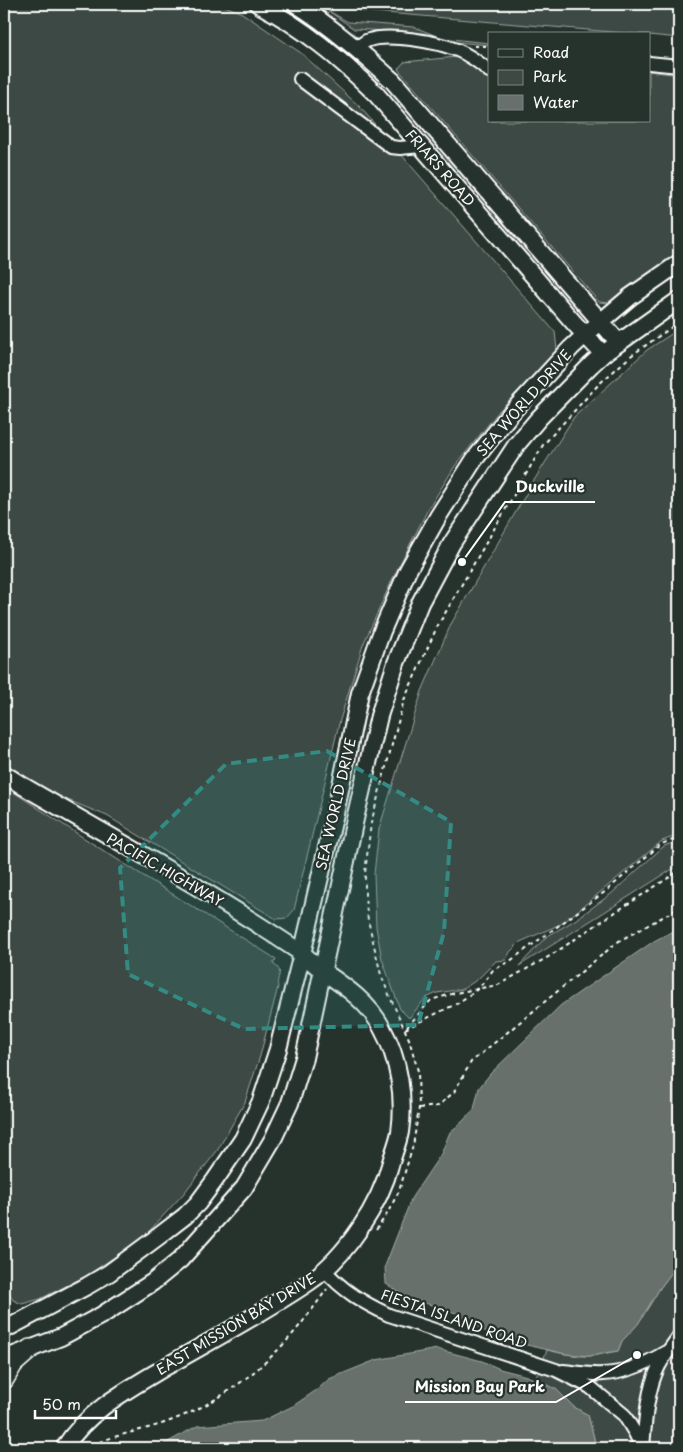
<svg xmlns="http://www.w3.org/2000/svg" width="683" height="1452" font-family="'Playpen Sans',sans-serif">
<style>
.green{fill:#3e4944;stroke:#9ea4a2}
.water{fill:#67706c;stroke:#a4a9a7}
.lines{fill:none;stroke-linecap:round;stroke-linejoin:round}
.minor-casing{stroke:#fff;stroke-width:16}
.major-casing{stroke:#fff;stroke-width:20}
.highway-casing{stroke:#fff;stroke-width:22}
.path{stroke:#fff;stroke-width:2;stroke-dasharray:4 4;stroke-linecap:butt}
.minor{stroke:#26332d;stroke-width:12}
.major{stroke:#26332d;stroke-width:16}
.highway{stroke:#26332d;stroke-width:19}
.marked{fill:#338b84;fill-opacity:0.2;stroke:#338b84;stroke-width:4;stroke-dasharray:10 6;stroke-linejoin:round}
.labels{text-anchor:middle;stroke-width:4.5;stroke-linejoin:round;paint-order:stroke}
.street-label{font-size:14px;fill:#fff;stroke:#26332d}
.leader{fill:none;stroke:#fff;stroke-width:2}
.callout-dot{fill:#fff;stroke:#26332d;stroke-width:2}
.callout-label{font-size:15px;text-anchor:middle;font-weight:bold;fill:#fff;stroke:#26332d;stroke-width:4.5;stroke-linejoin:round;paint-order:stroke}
</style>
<rect width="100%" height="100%" fill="#26332d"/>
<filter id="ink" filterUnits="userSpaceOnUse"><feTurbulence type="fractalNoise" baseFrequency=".02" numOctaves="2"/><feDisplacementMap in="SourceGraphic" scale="10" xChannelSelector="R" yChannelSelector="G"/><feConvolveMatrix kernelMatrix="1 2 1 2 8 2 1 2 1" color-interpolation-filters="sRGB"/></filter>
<g filter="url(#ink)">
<path class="green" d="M4,4h216l22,9 59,40 59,54 195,225 2,18 -58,61 -44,55 -28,45 -34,67 -30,67 -23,75 -46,190 -7,8 -11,1 -169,-103 -54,-22 -49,-29z
M339,4h340v34l-30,-3v-1h-13l-274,-23z
M327,10l21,12 66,5 28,11 47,5v2l-45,-4 -42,-9 -48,-3z
M456,57l13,5 20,18v41h160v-50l30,4v181l-37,23 -33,24 -10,-1 -201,-233 6,-7z
M679,329v506l-17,6 -99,82 -43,19 -10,10 -4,8 -10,1 -18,18 -15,10 -26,4 -11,5 -17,20 -9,-9 -18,-50 -6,-32 -2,-53 5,-45 43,-138 29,-67 82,-142 41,-65 73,-67z
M4,786l100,65 172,108 -3,5c13,8 2,13 5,23l-18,69 -15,46 -28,49 -33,42 -41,45 -57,38 -46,23 -18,5 -9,-4 -5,-10 -4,-14z
M679,841v24l-160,101 27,-29 29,-17 36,-26 53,-48z
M679,1263v185h-84l-1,-10 -6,-23 -14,-8 -18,-18 -21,-9 12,-30c13,3 29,7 43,6 8,0 19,-4 28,-5l4,-10 16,-17 22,-36z"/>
<path class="water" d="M679,928v335l-19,25 -22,36 -16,17 -4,10 -14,2 -14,3 -24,-2 -70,-16 -40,-25 -50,-16 -20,-13 -1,-18 27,-69 29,-43 9,-22 12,-10 12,-13 5,-21 11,-14 71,-69 93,-64z
M437,1349l45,12 18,8 27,7 29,13 18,18 14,8 6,23 1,10h-438l40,-22 65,-5 31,-15 25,-17 11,-10 47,-19z"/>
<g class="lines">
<g class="minor-casing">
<path id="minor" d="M357,48c4,-3 7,-7 12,-8 20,-7 69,2 88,10 12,5 23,13 32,21
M649,63l30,3
M300,79l91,68 9,1 21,-2
M324,1269c18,22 40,34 65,46l167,55 34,17 34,28 11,18 7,15
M563,1371c13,1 27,4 40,3 23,-1 43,-10 63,-22
M643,1448c2,-25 4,-59 16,-82 6,-11 13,-20 20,-30"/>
</g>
<g class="major-casing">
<path id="major" d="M258,4c46,24 81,54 118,90l199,230 28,30
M296,4c35,22 66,49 97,77l226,262
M4,774l19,12c93,54 188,106 277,166 8,6 16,14 24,20 22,15 45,31 58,56 17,31 23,69 18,104 -2,10 -6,20 -9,30 -11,43 -45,95 -82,120 -46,31 -95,57 -142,84 -38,23 -79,44 -103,82
M4,1330l83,-44 22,-13 50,-37 26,-20 13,-13 17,-23 28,-41 18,-38 17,-52 24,-95 34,-145 24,-116 22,-62 26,-61 31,-55 35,-55 37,-47 60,-65 14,-13 45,-38 49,-34
M4,1359l57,-22 41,-22 51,-33 27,-22 64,-72 29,-49 17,-36 14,-45 51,-239 24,-103 17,-53 24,-60 32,-60 65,-99 22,-26 52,-53 12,-11 76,-54"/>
</g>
<g class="highway-casing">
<path id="highway" d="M4,1379l9,-15 17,-15"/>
</g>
<path class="path" d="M474,46h15
M407,1027l24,-27 24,-7 43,-8 52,-29 61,-41 68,-44
M405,1029l53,-26 21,-15 14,-18 17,-9 96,-70 55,-47 18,-6
M419,1108l19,-2 16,-14 17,-30 148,-121 60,-33
M376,1230l11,-16 12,-23 14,-45 6,-38 -1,-37 -9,-32 -19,-42 -9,-22 -13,-55 -3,-22v-25l6,-50 33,-123 33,-73 106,-182 56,-61 33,-29 47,-33
M85,1448c28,-14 61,-17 90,-29 50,-19 97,-57 129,-99 8,-10 15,-20 23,-31"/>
<use href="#minor" class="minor"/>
<use href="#major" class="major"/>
<use href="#highway" class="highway"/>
</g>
</g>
<path class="marked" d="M327,751l124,71 -7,110 -26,93 -174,4 -116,-55 -8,-106 106,-104z"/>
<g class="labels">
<g class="street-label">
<text transform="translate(440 168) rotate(49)" y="5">FRIARS ROAD</text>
<text transform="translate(524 403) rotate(-49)" y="5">SEA WORLD DRIVE</text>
<text transform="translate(336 804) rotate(-77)" y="5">SEA WORLD DRIVE</text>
<text transform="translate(165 870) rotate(30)" y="5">PACIFIC HIGHWAY</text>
<text transform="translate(454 1319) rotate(19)" y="5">FIESTA ISLAND ROAD</text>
<text transform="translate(236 1324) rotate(-31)" y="5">EAST MISSION BAY DRIVE</text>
</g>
</g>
<path class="leader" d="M462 562L505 502H595M637 1355L556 1402H405"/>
<g class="callout-dot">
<circle cx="462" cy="562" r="5"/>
<circle cx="637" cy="1355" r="5"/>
</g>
<g class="callout-label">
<text x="550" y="492">Duckville</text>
<text x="480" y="1392">Mission Bay Park</text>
</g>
<rect width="683" height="1452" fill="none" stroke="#26332d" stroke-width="20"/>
<rect x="10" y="10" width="663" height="1432" fill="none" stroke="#fff" stroke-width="2" filter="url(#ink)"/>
<rect x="488" y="32" width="162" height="90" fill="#26332d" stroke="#7d8581"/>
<rect x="498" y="49" width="25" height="8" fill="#26332d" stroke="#7d8581"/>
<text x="533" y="58" font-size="15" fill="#ffffff">Road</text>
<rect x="498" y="70" width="25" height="15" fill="#3e4944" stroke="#7d8581"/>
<text x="533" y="82" font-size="15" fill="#ffffff">Park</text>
<rect x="498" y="95" width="25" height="15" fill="#67706c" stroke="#7d8581"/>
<text x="533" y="108" font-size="15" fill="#ffffff">Water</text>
<path d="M35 1410v8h81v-8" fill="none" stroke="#ffffff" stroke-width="2.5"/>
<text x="42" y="1410" font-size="15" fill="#ffffff" stroke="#26332d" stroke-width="4" paint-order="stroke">50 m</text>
</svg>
